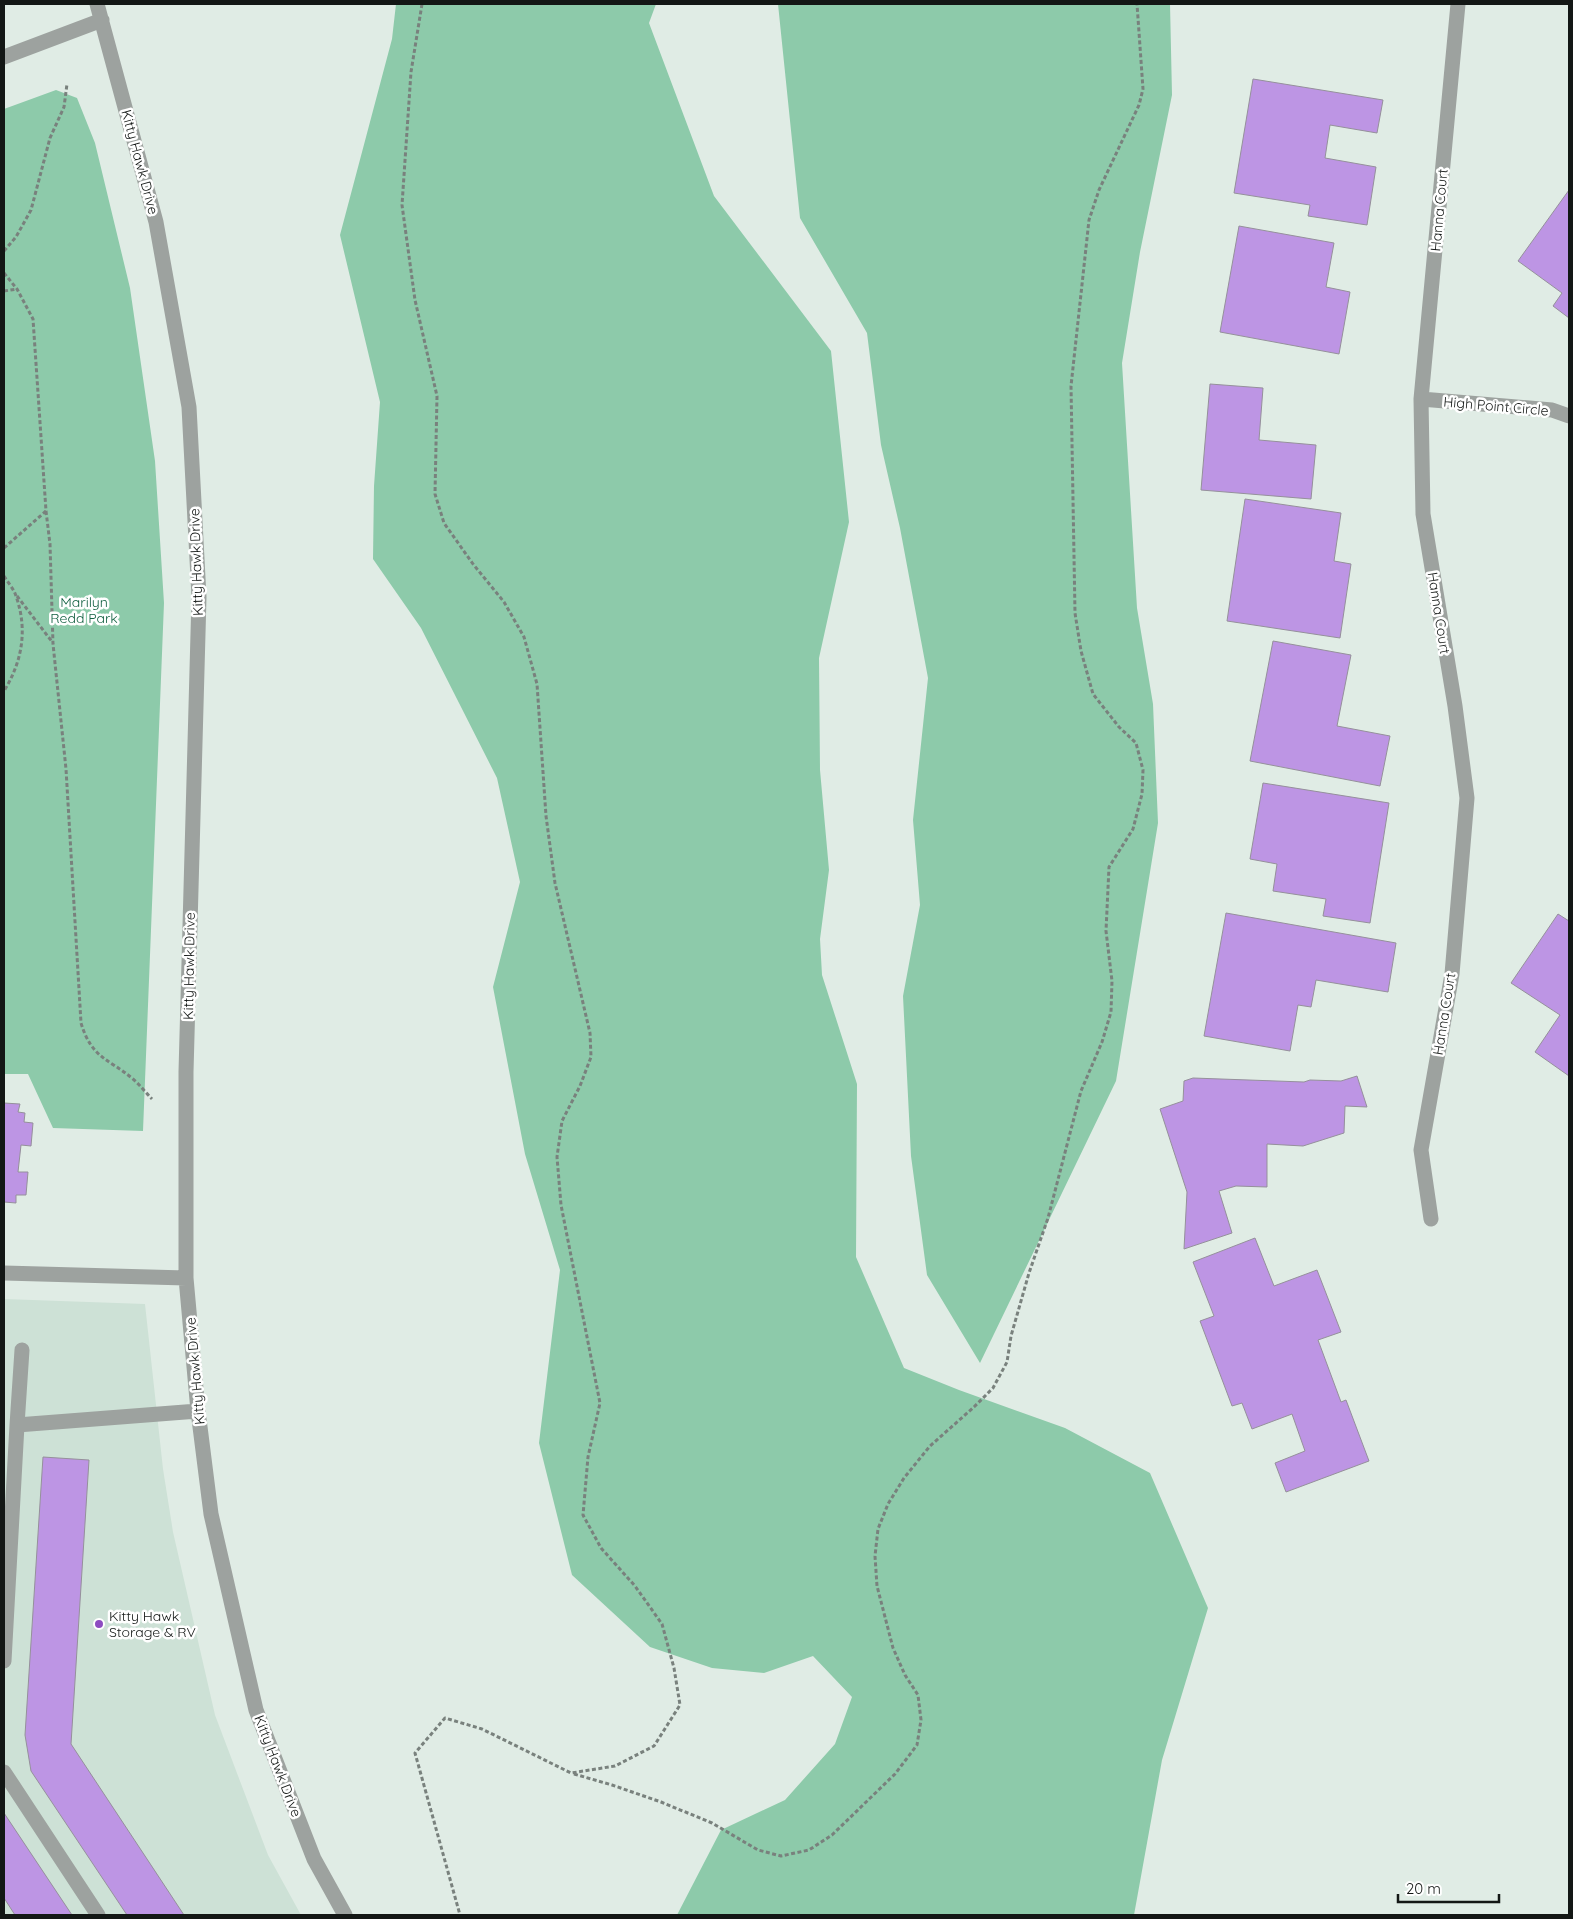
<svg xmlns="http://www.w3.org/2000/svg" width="1573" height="1919" font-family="Quicksand,sans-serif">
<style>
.built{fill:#cde1d6}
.green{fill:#8dcaaa}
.building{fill:#bd95e4;stroke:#95909b}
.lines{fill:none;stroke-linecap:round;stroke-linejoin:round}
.path{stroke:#79817d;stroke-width:3;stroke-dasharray:4 2.5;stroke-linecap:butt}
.minor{stroke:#9da29f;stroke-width:15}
.poi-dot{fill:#8d4cc1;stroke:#fff;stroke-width:2}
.labels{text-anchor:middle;stroke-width:5;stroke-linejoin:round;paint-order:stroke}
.street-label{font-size:14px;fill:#131715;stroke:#fff}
.park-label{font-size:14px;fill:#136142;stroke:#fff}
.poi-label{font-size:14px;fill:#131715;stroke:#fff;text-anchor:start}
</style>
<rect width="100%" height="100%" fill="#e0ece5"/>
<path class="built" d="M4,1299l141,5 18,165 10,63 42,183 53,140 33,60h-297z"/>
<path class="green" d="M396,4h260l-7,19 65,173 117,155 18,171 -30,136 1,112 9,100 -9,69 2,36 35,109 -1,173 48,111 55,22 106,38 85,45 58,135 -46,152 -28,155h-457l44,-85 64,-30 50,-56 17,-47 -39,-41 -49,17 -52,-5 -62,-21 -78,-72 -33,-132 21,-173 -35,-116 -32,-167 27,-105 -23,-104 -76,-150 -48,-69 1,-73 6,-84 -40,-167 52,-196z
M778,4h392l2,91 -32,157 -18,111 15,245 16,96 5,119 -42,258 -136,282 -53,-88 -16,-119 -8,-160 17,-91 -7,-85 15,-142 -28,-150 -19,-83 -14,-112 -67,-115z
M56,90l21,8 18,45 35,145 25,173 9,142 -21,528 -90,-3 -25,-54h-24v-965z"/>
<path class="building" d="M1253,79l130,21 -6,33 -47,-8 -5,33 51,9 -9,58 -59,-9 2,-11 -76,-12z
M1569,190v128l-16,-12 9,-13 -44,-32z
M1239,226l95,17 -8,44 24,5 -11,62 -119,-22z
M1210,384l53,4 -4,52 57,5 -5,54 -110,-9z
M1245,499l96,14 -7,48 17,3 -11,74 -113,-17z
M1273,641l78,14 -14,71 53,10 -10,50 -130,-25z
M1263,783l126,20 -19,120 -47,-7 3,-17 -53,-8 4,-27 -27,-5z
M1226,913l170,30 -8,49 -72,-12 -5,27 -13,-2 -8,46 -86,-15z
M1558,914l11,7v155l-34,-24 25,-37 -49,-32z
M1357,1076l10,31 -22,-1 -1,27 -41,13 -36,-2v43l-31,-1 -17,5 13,42 -48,16 3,-57 -27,-83 23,-8 1,-20 9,-3 111,4 6,-2 31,1z
M4,1103l16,1 -2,8 7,1 -1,9 9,1 -2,23 -10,-1 -3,27h10l-2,23h-10v8l-12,-1z
M1255,1238l19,48 43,-16 24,62 -23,8 23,62 5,-2 23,61 -83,31 -11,-29 30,-12 -13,-37 -40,15 -10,-26 -10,3 -32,-85 14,-5 -21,-54z
M43,1457l46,3 -18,284 113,171h-57l-96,-144 -6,-36z
M4,1813l68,102h-57l-11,-17z"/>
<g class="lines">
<path class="path" d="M422,4l-11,68 -9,133 13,95 22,96 -2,98 9,29 29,41 31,38 20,35 13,47 9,132 9,67 35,150 1,24 -11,29 -18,35 -5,36 4,48 39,198 -12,54 -5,58 18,33 34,38 27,38 12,44 6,37 -26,41 -39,20 -44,7 -89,-44 -37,-11 -30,35 45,162
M4,251l12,-14 15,-27 19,-72 14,-31 3,-23
M4,273l13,16 16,30 13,192 -42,37
M4,291l13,-2
M46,511l4,33 3,100 13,125 15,254c11,36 27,35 52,56 7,6 13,14 19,20
M4,576c4,7 10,13 12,20 12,34 6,66 -12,95
M17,596l36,47
M574,1774l38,11 49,17 51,21 46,27 23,6 28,-6 23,-15 63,-61 22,-29 4,-25 -3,-25 -13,-20 -12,-27 -16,-62 -2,-30 3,-27 10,-25 16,-26 26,-32 44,-39 19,-19 14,-26 4,-26 18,-63 19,-55 33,-127 21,-49 9,-30 1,-31 -6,-50 3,-64 24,-38 9,-35 1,-24 -7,-27 -17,-16 -26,-33 -12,-43 -6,-38 -4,-227 18,-166 10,-30 40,-85 4,-16 -6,-85"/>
<path class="minor" d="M97,4l59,218 33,185 10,190 -13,475v206l12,133 13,103 45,196 58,149 31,56
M4,57l98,-37
M1421,399l131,11 17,6
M1431,1219l-10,-69 31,-176 15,-176 -12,-92 -32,-192 -2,-115 37,-395
M4,1273l182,5
M17,1425l5,-75
M4,1661l13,-236 181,-14
M4,1772l94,143"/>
</g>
<circle class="poi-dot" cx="99" cy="1624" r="5"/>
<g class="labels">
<g class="street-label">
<text transform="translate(140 162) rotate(75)" y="5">Kitty Hawk Drive</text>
<text transform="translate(1439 210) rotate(-85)" y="5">Hanna Court</text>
<text transform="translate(1496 406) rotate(5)" y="5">High Point Circle</text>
<text transform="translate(196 562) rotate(-92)" y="5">Kitty Hawk Drive</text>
<text transform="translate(1439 613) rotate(81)" y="5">Hanna Court</text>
<text transform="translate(189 966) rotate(-89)" y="5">Kitty Hawk Drive</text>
<text transform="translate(1444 1014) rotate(-81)" y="5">Hanna Court</text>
<text transform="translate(195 1371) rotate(-95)" y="5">Kitty Hawk Drive</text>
<text transform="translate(278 1766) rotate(69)" y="5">Kitty Hawk Drive</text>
</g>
<g class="park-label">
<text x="84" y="607">Marilyn<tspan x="84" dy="16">Redd Park</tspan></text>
</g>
<g class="poi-label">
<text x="109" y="1621">Kitty Hawk<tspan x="109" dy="16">Storage &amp; RV</tspan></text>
</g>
</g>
<rect width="1573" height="1919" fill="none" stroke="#131715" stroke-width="10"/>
<path d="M1398 1894v8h101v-8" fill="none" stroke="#131715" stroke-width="2.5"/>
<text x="1406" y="1894" font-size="15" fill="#131715" stroke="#ffffff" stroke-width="4" paint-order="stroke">20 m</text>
</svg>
